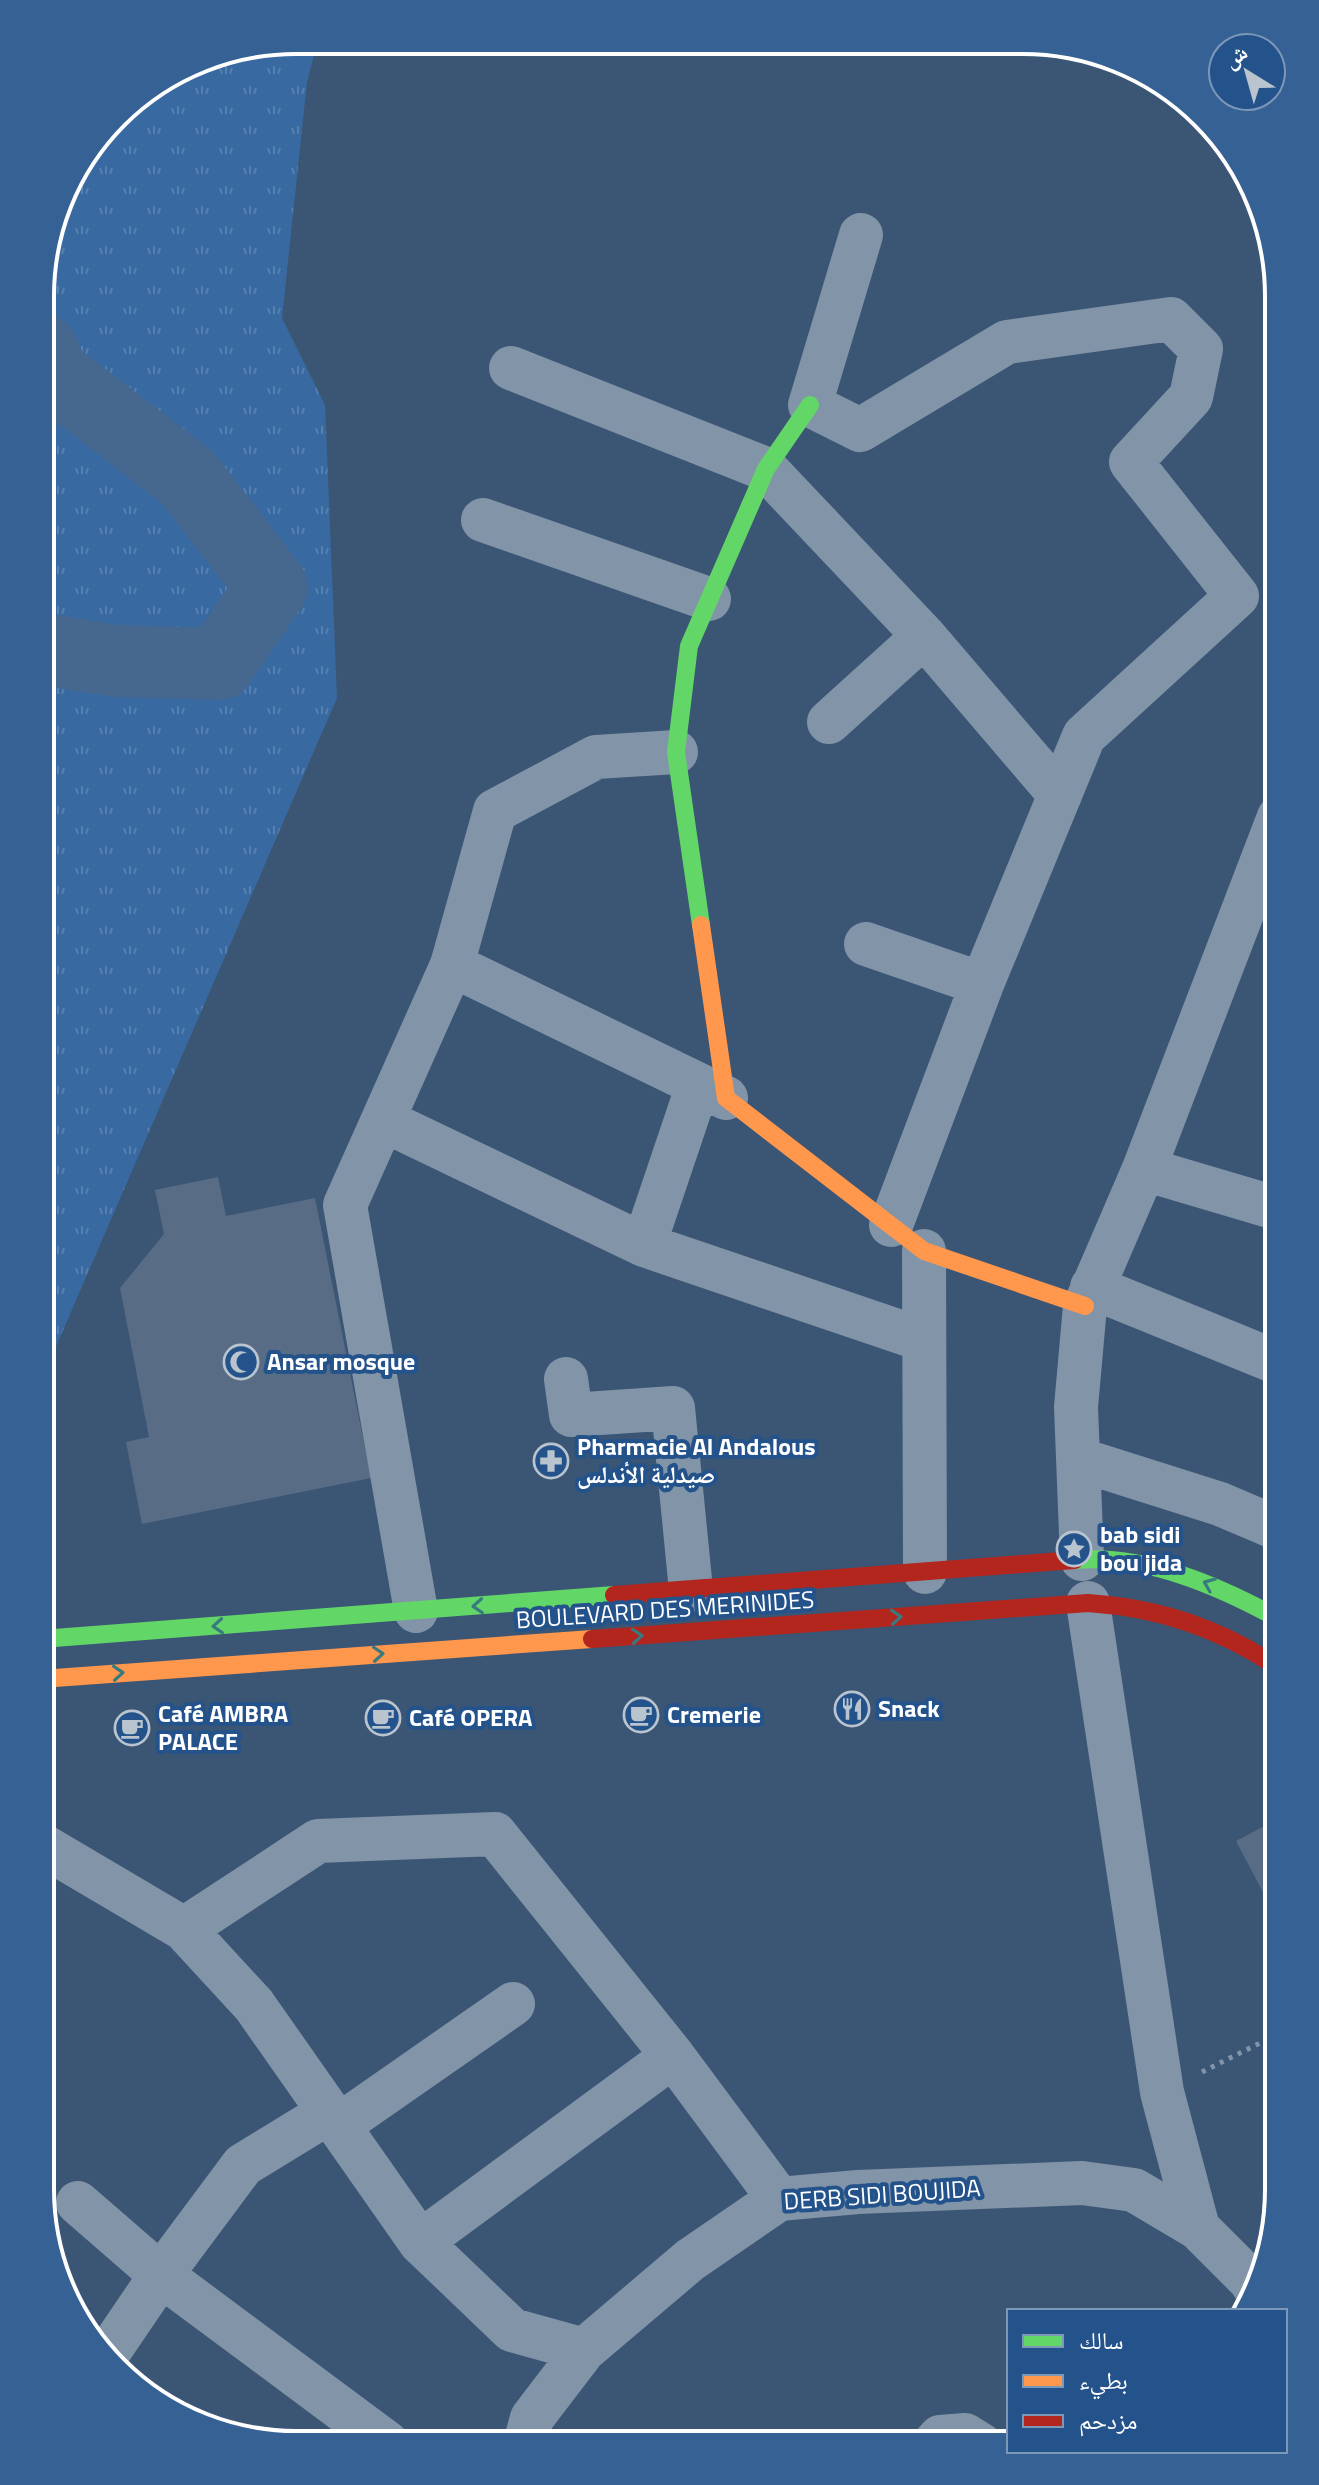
<svg xmlns="http://www.w3.org/2000/svg" width="1319" height="2485" font-family="'Titillium Web','Noto Naskh Arabic',sans-serif">
<style>
.grass{fill:url(#grass-tufts)}
.lines{fill:none;stroke-linecap:round;stroke-linejoin:round}
.river{stroke:#46678e;stroke-width:72}
.building{fill:#586d85}
.path{stroke:#8294a7;stroke-width:5;stroke-dasharray:4 6;stroke-linecap:butt}
.street{stroke:#8294a7;stroke-width:44}
.fast{stroke:#63d668;stroke-width:18}
.slow{stroke:#ff974d;stroke-width:18}
.jam{stroke:#b3261e;stroke-width:18}
.oneway{stroke:#377a80}
.labels{text-anchor:middle;stroke-width:8;stroke-linejoin:round;paint-order:stroke}
.poi-label{font-size:24px;font-weight:bold;fill:#fff;stroke:#24538b;text-anchor:start}
.street-label{font-size:24px;fill:#fff;stroke:#24538b}
.rim{fill:none;stroke:#fff;stroke-width:4}
</style>
<defs>
<pattern id="grass-tufts" width="24" height="20" patternUnits="userSpaceOnUse" patternTransform="scale(2)"><rect width="24" height="20" fill="#386aa1"/><path d="M3 7l-1-3M5 7V3M7 7l1-3M15 17l-1-3M17 17v-4M19 17l1-3" fill="none" stroke="#5680af"/></pattern>
</defs>
<rect width="100%" height="100%" fill="#3b5574"/>
<path class="grass" d="M296,40h22l-11,42 -25,236 43,87 12,293 -296,683 1,-1118 25,-81 60,-78 72,-45z"/>
<g class="lines">
<path class="river" d="M42,649l74,12 103,3 53,-77 -84,-109 -135,-104 -11,-24"/>
</g>
<path class="building" d="M218,1177l8,39 89,-18 56,280 -229,46 -16,-82 23,-5 -29,-149 44,-54 -9,-44z
M1279,1818v73l-13,7 -30,-57z"/>
<g class="lines">
<path class="path" d="M1202,2072l76,-38"/>
<path class="street" d="M861,235l-51,170 50,25 147,-88 164,-23 30,30 -10,48 -60,65 106,134 -153,140 -102,248 -91,241
M511,368l255,101 158,167 136,159
M483,520l226,79
M829,722l95,-86
M866,944l116,40
M452,965l274,133
M383,1120l261,125 280,95
M1144,1169l135,40
M644,1245l54,-160
M924,1251l1,321
M1092,1287l187,76
M566,1379l5,36 102,-7 18,182
M1078,1459l142,45 59,25
M1082,1559l-6,-152 9,-101 59,-137 135,-352
M1088,1603l74,489 36,136
M416,1611l-71,-406 107,-240 43,-154 101,-54 80,-5
M40,1844l144,85 70,76 166,237 92,88 72,20
M184,1929l134,-88 177,-7 178,222 106,143
M338,2126l175,-122
M78,2203l83,72 226,168
M420,2242l253,-186
M108,2353l53,-78 82,-110 85,-52
M525,2444l7,-26 52,-68 106,-90 89,-61 79,-7 224,-9 52,7 64,38 52,52 7,11
M933,2445l7,-8 25,-2 16,10"/>
<path class="fast" d="M701,925l-25,-173 13,-106 77,-177 44,-64
M1075,1560c71,-6 144,26 204,59
M41,1639l573,-44"/>
<path class="slow" d="M701,925l25,173 198,153 161,55
M41,1679l551,-40"/>
<path class="jam" d="M614,1595l461,-35
M592,1639l496,-36c71,5 132,25 191,65"/>
</g>
<defs><path id="oneway-chevron" d="M-2-3.5L2.5 0L-2 3.5" fill="none" stroke-width="1.6" stroke-linecap="round" stroke-linejoin="round" transform="scale(2)"/></defs>
<g class="oneway">
<use href="#oneway-chevron" transform="translate(1209 1584) rotate(-158)"/>
<use href="#oneway-chevron" transform="translate(478 1606) rotate(176)"/>
<use href="#oneway-chevron" transform="translate(896 1617) rotate(-4)"/>
<use href="#oneway-chevron" transform="translate(218 1626) rotate(176)"/>
<use href="#oneway-chevron" transform="translate(637 1636) rotate(-4)"/>
<use href="#oneway-chevron" transform="translate(378 1654) rotate(-4)"/>
<use href="#oneway-chevron" transform="translate(118 1673) rotate(-4)"/>
</g>
<defs>
<g id="mosque-ring" transform="scale(1.8)"><circle r="9.5" fill="#24538b" stroke="#bac4ce" stroke-width="1.5"/><path d="M3.5-4.9A6 6 0 1 0 3.5 4.9A5 5 0 1 1 3.5-4.9Z" fill="#bac4ce"/></g>
<g id="pharmacy-ring" transform="scale(1.8)"><circle r="9.5" fill="#24538b" stroke="#bac4ce" stroke-width="1.5"/><path d="M-2-6h4v4h4v4h-4v4h-4v-4h-4v-4h4Z" fill="#bac4ce"/></g>
<g id="sight-ring" transform="scale(1.8)"><circle r="9.5" fill="#24538b" stroke="#bac4ce" stroke-width="1.5"/><path d="M0-6L1.8-2.2L6-1.7L2.9 1.2L3.7 5.4L0 3.3L-3.7 5.4L-2.9 1.2L-6-1.7L-1.8-2.2Z" fill="#bac4ce"/></g>
<g id="restaurant-ring" transform="scale(1.8)"><circle r="9.5" fill="#24538b" stroke="#bac4ce" stroke-width="1.5"/><path d="M-5-6h1v4h1v-4h1v4h1v-4h1v5L-1.5 .5V6h-2V.5L-5-1ZM5-6V6H3V1.5H1.5Q1.5-4 5-6Z" fill="#bac4ce"/></g>
<g id="cafe-ring" transform="scale(1.8)"><circle r="9.5" fill="#24538b" stroke="#bac4ce" stroke-width="1.5"/><path d="M-5.5-4.5H6V0H3Q3 3.5 0 3.5H-2.5Q-5.5 3.5-5.5 0ZM3-3.2v2h1.7v-2ZM-6 4.5H4V6H-6Z" fill="#bac4ce"/></g>
</defs>
<g fill-rule="evenodd">
<use href="#mosque-ring" x="241" y="1362"/>
<use href="#pharmacy-ring" x="551" y="1461"/>
<use href="#sight-ring" x="1074" y="1549"/>
<use href="#restaurant-ring" x="852" y="1709"/>
<use href="#cafe-ring" x="641" y="1715"/>
<use href="#cafe-ring" x="383" y="1718"/>
<use href="#cafe-ring" x="132" y="1728"/>
</g>
<g class="labels">
<g class="poi-label">
<text x="267" y="1370">Ansar mosque</text>
<text x="577" y="1455">Pharmacie Al Andalous<tspan x="577" dy="28">صيدلية الأندلس</tspan></text>
<text x="1100" y="1543">bab sidi<tspan x="1100" dy="28">bou jida</tspan></text>
<text x="878" y="1717">Snack</text>
<text x="158" y="1722">Café AMBRA<tspan x="158" dy="28">PALACE</tspan></text>
<text x="667" y="1723">Cremerie</text>
<text x="409" y="1726">Café OPERA</text>
</g>
<g class="street-label">
<text transform="translate(665 1610) rotate(-4)" y="8">BOULEVARD DES MERINIDES</text>
<text transform="translate(882 2195) rotate(-4)" y="8">DERB SIDI BOUJIDA</text>
</g>
</g>
<path d="M0 0H1319V2485H0ZM296 54H1023A242 242 0 0 1 1265 296V2189A242 242 0 0 1 1023 2431H296A242 242 0 0 1 54 2189V296A242 242 0 0 1 296 54Z" fill="#366194" fill-rule="evenodd"/>
<path class="rim" d="M296 54H1023A242 242 0 0 1 1265 296V2189A242 242 0 0 1 1023 2431H296A242 242 0 0 1 54 2189V296A242 242 0 0 1 296 54Z"/>
<rect x="1007" y="2309" width="280" height="144" fill="#24538b" stroke="#7c98b9" stroke-width="2"/>
<rect x="1023" y="2335" width="40" height="12" fill="#63d668" stroke="#7c98b9" stroke-width="2"/>
<text x="1079" y="2349" font-size="24" fill="#ffffff">سالك</text>
<rect x="1023" y="2375" width="40" height="12" fill="#ff974d" stroke="#7c98b9" stroke-width="2"/>
<text x="1079" y="2389" font-size="24" fill="#ffffff">بطيء</text>
<rect x="1023" y="2415" width="40" height="12" fill="#b3261e" stroke="#7c98b9" stroke-width="2"/>
<text x="1079" y="2429" font-size="24" fill="#ffffff">مزدحم</text>
<g transform="translate(1247 72) rotate(323)"><circle r="38" fill="#24538b" stroke="#7c98b9" stroke-width="2"/>
<path d="M0-6L14 30L0 20L-14 30Z" fill="#bac4ce"/>
<text y="-12" font-size="22" font-weight="bold" text-anchor="middle" fill="#ffffff">ش</text>
</g>
</svg>
